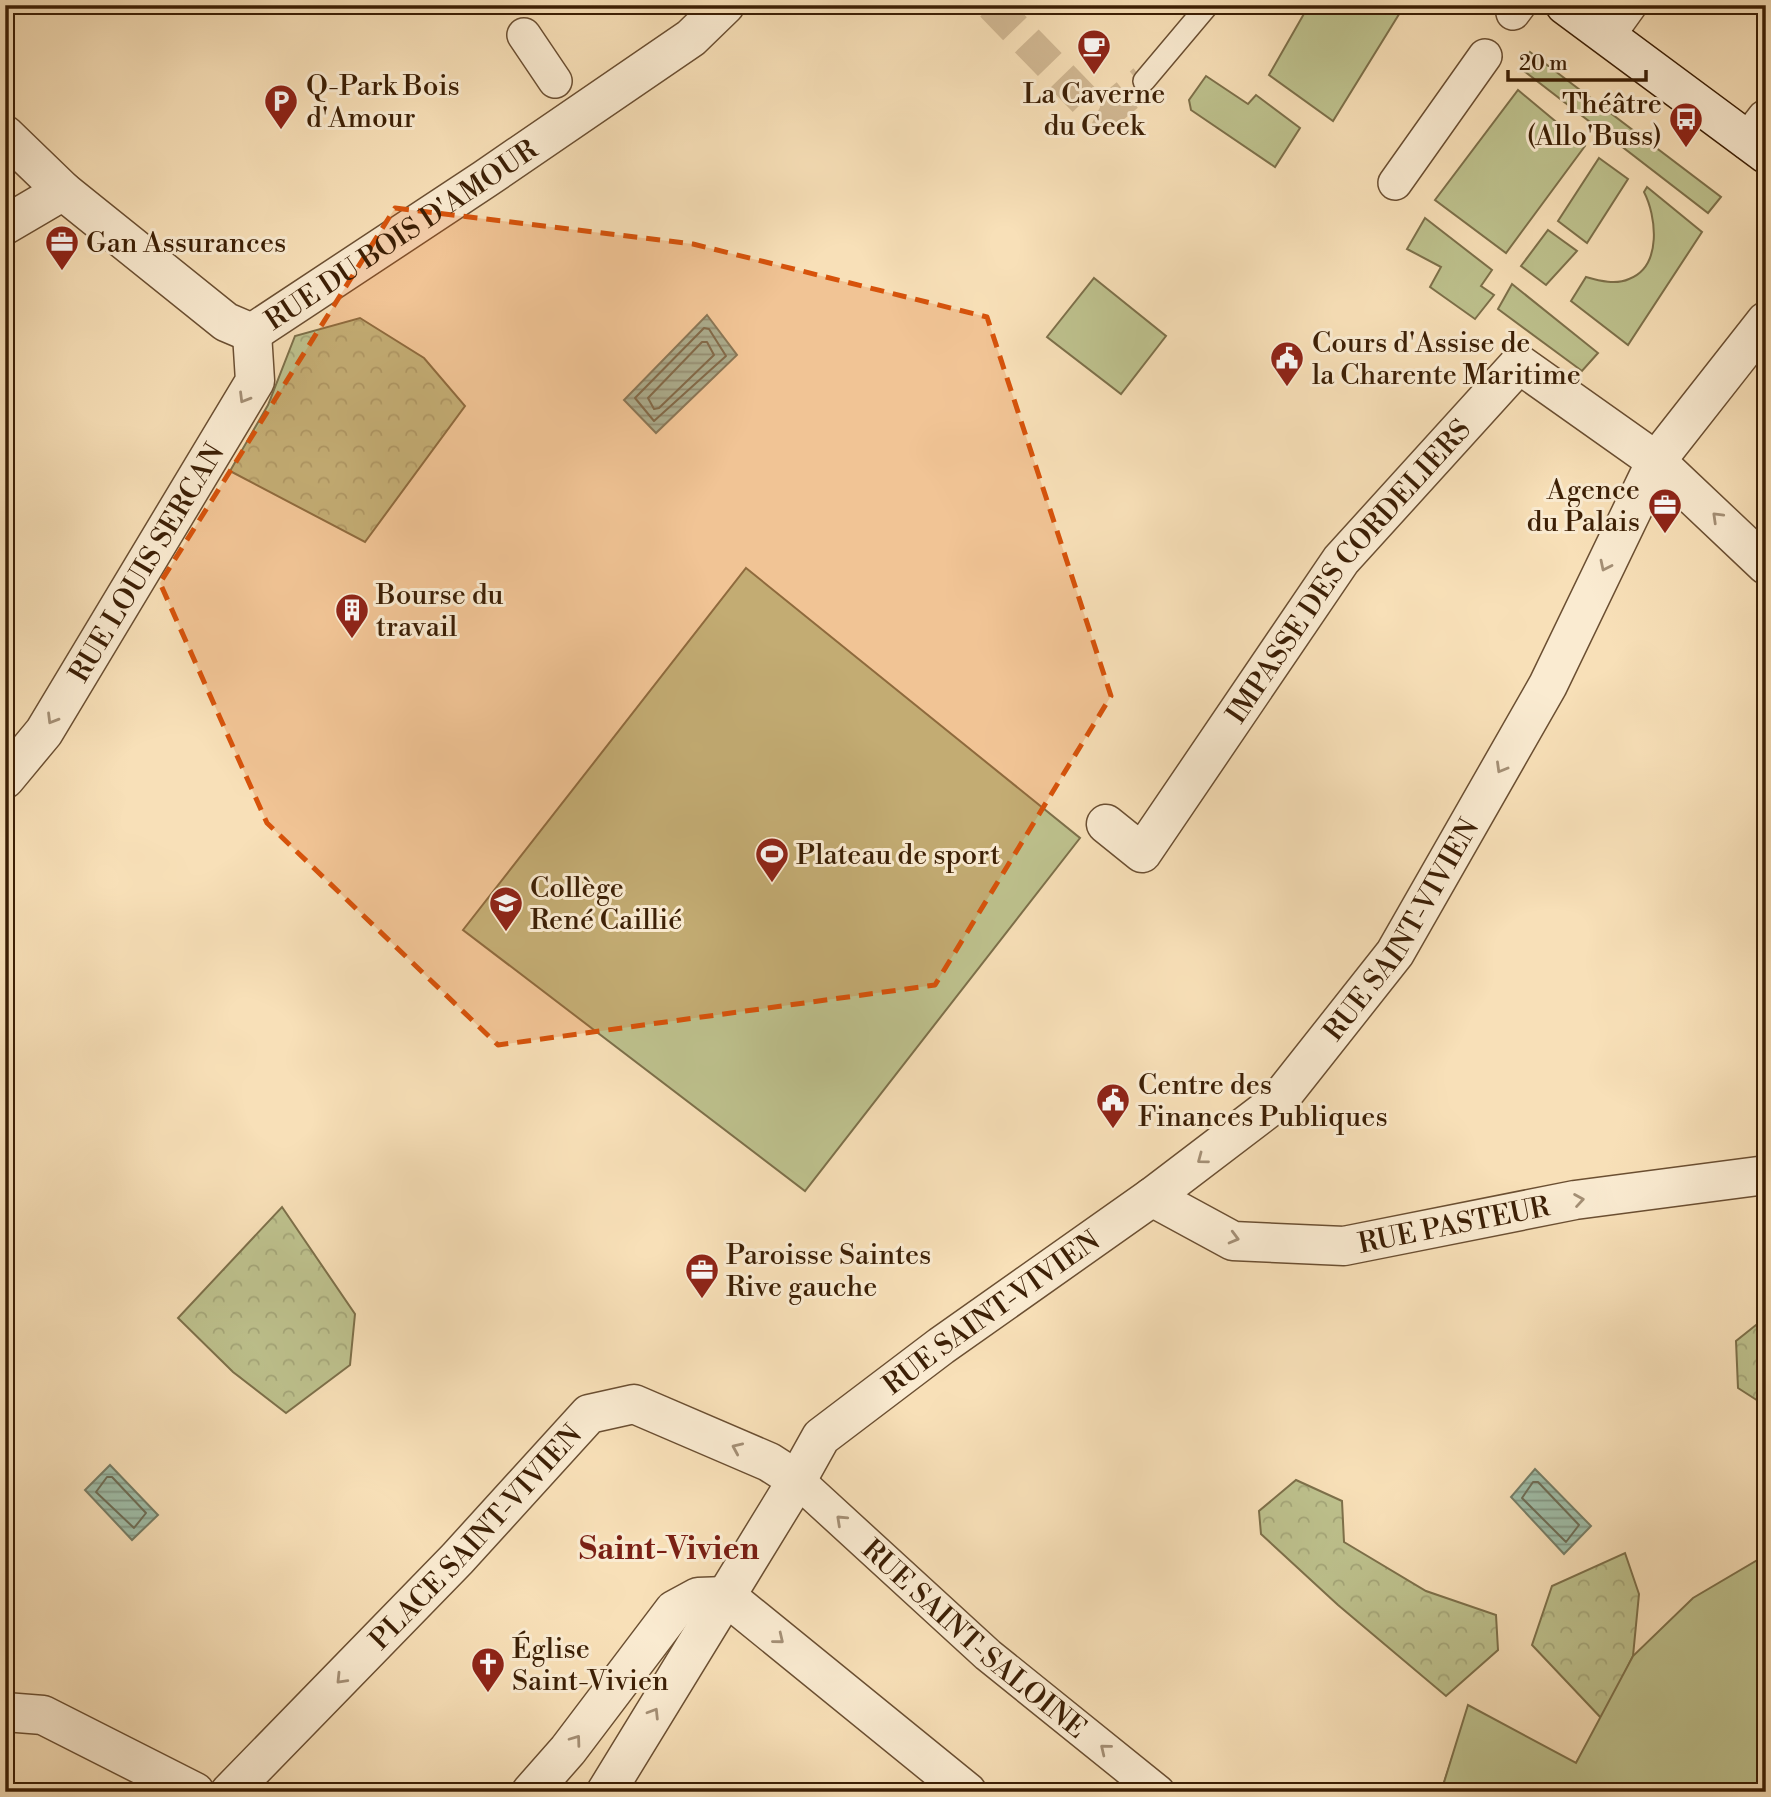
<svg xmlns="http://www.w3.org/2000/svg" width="1771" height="1797" font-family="'Libre Bodoni',serif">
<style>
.forest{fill:url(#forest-crowns);stroke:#7d704a;stroke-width:2}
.green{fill:#bec28e;stroke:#7d704a;stroke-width:2}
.water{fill:url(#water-rules);stroke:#777e67;stroke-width:2}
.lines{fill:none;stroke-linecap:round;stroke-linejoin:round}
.shore{stroke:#6e6e57;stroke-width:2}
.pedestrian-tunnel{stroke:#d2b994;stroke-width:33;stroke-dasharray:33 17;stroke-linecap:butt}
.service-casing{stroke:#6b4f32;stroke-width:24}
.pedestrian-casing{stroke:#6b4f32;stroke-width:36}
.minor-casing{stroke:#6b4f32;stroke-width:41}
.secondary-casing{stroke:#3c1f05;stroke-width:41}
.service{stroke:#faebd1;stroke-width:21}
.pedestrian{stroke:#faebd1;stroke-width:33}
.minor{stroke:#faebd1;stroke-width:38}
.secondary{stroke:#faebd1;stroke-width:38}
.oneway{stroke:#a48f75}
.marked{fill:#d7530b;fill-opacity:0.2;stroke:#d7530b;stroke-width:5;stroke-dasharray:14 9;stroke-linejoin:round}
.labels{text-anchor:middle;stroke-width:6;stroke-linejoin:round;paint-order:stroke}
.poi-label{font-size:28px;fill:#3c1f05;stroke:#faebd1;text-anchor:start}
.street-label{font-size:28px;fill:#3c1f05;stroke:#faebd1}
.quarter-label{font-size:32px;font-weight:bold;fill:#7a1f14;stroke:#faebd1}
</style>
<defs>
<pattern id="forest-crowns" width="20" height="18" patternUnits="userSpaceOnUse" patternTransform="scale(1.75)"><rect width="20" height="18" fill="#bec28e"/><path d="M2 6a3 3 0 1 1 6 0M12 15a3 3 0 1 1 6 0" fill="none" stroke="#a4a679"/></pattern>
<pattern id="water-rules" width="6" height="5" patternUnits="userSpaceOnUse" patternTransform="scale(1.75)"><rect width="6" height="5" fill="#9fbea9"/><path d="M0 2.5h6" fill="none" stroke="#839a88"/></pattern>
</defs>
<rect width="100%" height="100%" fill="#f8e0b8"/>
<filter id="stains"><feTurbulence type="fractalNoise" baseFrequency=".00286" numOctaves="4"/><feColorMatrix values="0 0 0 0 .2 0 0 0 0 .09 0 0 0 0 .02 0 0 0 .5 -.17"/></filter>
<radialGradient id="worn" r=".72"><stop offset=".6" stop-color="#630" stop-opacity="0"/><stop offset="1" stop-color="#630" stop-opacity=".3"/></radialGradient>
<path class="forest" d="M360,318l64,40 41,48 -100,136 -135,-71 38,-66 27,-69z
M282,1207l73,107 -5,51 -64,48 -53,-41 -55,-54z
M1766,1317v89l-28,-18 -2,-47z
M1296,1480l46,21 2,41 82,49 70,24 2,35 -52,46 -108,-91 -77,-71 -2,-23z
M1625,1553l14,41 -6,62 -20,41 6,95h-178l12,-37 123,8 26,-44 -70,-74 20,-59z"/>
<path class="green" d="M1309,5h84l8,6 -68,110 -64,-46z
M1530,52l191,145 -13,16 -188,-145z
M1206,76l42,28 8,-9 44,33 -25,39 -84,-57 -2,-10z
M1518,90l67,56 -79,107 -71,-53z
M1599,158l29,21 -41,64 -29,-22z
M1647,187l55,45 -74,113 -57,-44 15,-24c14,4 30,8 43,2 34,-13 27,-64 15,-87z
M1425,218l67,52 -11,16 13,9 -19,24 -45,-32 11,-20 -34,-18z
M1548,230l29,21 -31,34 -25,-19z
M1094,278l72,58 -45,58 -74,-57z
M1512,284l86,69 -16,18 -84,-62z
M746,568l334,270 -275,353 -342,-261z
M1766,1555v237h-325l27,-87 108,58 57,-107 60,-58z"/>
<path class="water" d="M707,315l30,40 -81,78 -32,-33z
M110,1465l48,50 -26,25 -47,-50z
M1535,1469l56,57 -27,28 -53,-57z"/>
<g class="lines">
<path class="shore" d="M704,328l5,1 17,27 -72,65 -19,-23z
M702,342h5l7,13 -55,53 -5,1 -6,-11z
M107,1477h5l34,36 -12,15 -38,-36z
M1533,1482h5l41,43 -13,17 -44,-44z"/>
<path class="pedestrian-tunnel" d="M992,5l95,98 14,7 13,-4 30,-25"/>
<g class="service-casing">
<path id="service" d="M1144,81l64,-76"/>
</g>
<g class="pedestrian-casing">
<g id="pedestrian">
<path d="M1513,13l6,-8"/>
<path d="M524,35l31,46"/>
<path d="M1607,37l23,-32"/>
<path d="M1395,183l90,-127"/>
<path id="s1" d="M797,1480l191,175 170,137"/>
</g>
</g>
<g class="minor-casing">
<g id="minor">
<path d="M5,135l58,56"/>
<path d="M1749,141l17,-22"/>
<path id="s2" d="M5,225l58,-34 163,131 26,11 233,-154 206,-141 34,-33"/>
<path id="s3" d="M5,779l39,-47 211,-351 -3,-48"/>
<path id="s4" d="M1106,824l36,29 199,-293 178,-196 137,97 110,104"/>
<path id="s5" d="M1152,1197l81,44 111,5 231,-46 191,-25"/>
<path d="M726,1596l241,196"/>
<path d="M5,1712l38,3 152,77"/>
<path id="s6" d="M230,1792l227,-233 132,-145 45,-10 135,58 28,18"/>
<path d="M531,1792l37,-42 106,-140 24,-13 28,-1"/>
<path id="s7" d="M606,1792l191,-312 24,-43 120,-91 211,-149 126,-96 117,-148 153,-268 108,-224 110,-140"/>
</g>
</g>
<g class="secondary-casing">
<path id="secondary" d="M1565,5l201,149"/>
</g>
<use href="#service" class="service"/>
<use href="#pedestrian" class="pedestrian"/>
<use href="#minor" class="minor"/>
<use href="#secondary" class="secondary"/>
</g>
<defs><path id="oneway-chevron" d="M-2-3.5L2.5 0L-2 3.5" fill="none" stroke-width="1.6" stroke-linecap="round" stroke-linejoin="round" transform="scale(1.75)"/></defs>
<g class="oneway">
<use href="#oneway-chevron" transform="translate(244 398) rotate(121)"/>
<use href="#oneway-chevron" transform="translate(1717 517) rotate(-136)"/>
<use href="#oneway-chevron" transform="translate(1605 566) rotate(116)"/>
<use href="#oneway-chevron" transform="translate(52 719) rotate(121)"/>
<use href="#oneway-chevron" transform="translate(1501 768) rotate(120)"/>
<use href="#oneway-chevron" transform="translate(1202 1159) rotate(143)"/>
<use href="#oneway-chevron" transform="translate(1579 1200) rotate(-9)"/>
<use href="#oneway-chevron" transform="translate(1234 1238) rotate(15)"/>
<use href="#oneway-chevron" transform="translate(737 1448) rotate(-156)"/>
<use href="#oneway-chevron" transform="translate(841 1520) rotate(-137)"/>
<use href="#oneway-chevron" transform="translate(779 1639) rotate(39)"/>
<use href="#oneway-chevron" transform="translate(341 1679) rotate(134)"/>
<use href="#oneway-chevron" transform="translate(654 1713) rotate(-58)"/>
<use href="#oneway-chevron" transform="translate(576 1740) rotate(-54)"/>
<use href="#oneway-chevron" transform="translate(1105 1749) rotate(-141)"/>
</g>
<path class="marked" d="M395,208l298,36 294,73 124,379 -176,289 -437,60 -231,-222 -107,-240z"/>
<defs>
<g id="cafe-pin" transform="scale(1.75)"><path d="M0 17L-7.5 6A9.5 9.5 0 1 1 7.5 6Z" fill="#8f2418" stroke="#faebd1"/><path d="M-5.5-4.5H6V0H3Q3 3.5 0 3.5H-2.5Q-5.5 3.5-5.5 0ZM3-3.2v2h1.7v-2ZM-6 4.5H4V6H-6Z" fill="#fff"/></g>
<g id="parking-pin" transform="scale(1.75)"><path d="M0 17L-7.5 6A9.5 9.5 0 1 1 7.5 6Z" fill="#8f2418" stroke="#faebd1"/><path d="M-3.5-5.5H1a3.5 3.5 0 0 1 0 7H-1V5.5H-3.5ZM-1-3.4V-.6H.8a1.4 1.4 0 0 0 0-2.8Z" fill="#fff"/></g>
<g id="bus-pin" transform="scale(1.75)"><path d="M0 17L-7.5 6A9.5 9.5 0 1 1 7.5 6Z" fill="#8f2418" stroke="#faebd1"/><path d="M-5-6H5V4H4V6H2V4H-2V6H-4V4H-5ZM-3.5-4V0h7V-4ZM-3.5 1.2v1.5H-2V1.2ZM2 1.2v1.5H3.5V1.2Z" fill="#fff"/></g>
<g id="office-pin" transform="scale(1.75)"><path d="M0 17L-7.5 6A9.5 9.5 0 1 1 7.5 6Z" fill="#8f2418" stroke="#faebd1"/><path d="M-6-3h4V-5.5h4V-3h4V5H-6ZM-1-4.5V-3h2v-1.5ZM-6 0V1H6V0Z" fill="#fff"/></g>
<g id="civic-pin" transform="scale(1.75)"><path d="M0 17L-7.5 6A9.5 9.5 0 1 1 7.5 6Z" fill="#8f2418" stroke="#faebd1"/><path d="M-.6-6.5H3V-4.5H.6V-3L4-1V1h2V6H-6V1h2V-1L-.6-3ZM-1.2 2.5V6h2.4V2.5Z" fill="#fff"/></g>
<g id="building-pin" transform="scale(1.75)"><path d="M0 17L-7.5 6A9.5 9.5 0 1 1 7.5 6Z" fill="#8f2418" stroke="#faebd1"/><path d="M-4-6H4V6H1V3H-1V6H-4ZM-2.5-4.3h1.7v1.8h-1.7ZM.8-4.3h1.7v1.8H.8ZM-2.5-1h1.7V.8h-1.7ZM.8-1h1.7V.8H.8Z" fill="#fff"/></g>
<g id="stadium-pin" transform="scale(1.75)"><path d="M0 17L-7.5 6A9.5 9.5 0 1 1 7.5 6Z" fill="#8f2418" stroke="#faebd1"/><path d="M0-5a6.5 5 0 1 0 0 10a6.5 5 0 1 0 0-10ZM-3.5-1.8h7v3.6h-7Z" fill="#fff"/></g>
<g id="school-pin" transform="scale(1.75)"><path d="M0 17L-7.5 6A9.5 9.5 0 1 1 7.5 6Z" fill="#8f2418" stroke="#faebd1"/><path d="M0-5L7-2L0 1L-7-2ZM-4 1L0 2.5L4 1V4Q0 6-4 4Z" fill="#fff"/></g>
<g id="church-pin" transform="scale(1.75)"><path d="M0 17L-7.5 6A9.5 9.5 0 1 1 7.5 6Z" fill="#8f2418" stroke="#faebd1"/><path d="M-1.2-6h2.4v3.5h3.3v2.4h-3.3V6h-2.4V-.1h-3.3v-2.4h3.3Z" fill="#fff"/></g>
</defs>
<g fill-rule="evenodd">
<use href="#cafe-pin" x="1094" y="46"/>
<use href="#parking-pin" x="281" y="101"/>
<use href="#bus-pin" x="1686" y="119"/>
<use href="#office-pin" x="62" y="242"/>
<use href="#civic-pin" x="1287" y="358"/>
<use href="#office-pin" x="1665" y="505"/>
<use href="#building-pin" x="352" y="610"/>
<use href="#stadium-pin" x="772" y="854"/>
<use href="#school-pin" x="506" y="903"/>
<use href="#civic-pin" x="1113" y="1100"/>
<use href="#office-pin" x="702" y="1270"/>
<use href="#church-pin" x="488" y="1664"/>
</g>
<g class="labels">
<g class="poi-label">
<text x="306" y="95">Q-Park Bois<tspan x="306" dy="32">d'Amour</tspan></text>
<text x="1094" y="103" text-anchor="middle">La Caverne<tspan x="1094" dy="32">du Geek</tspan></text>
<text x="1662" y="113" text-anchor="end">Théâtre<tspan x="1662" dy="32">(Allo'Buss)</tspan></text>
<text x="86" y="252">Gan Assurances</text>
<text x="1312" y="352">Cours d'Assise de<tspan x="1312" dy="32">la Charente Maritime</tspan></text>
<text x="1640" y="499" text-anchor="end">Agence<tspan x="1640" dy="32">du Palais</tspan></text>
<text x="376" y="604">Bourse du<tspan x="376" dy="32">travail</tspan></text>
<text x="796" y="864">Plateau de sport</text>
<text x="530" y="897">Collège<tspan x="530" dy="32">René Caillié</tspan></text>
<text x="1138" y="1094">Centre des<tspan x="1138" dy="32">Finances Publiques</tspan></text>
<text x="726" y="1264">Paroisse Saintes<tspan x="726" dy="32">Rive gauche</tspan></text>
<text x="512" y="1658">Église<tspan x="512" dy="32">Saint-Vivien</tspan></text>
</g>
<g class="street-label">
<text dy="10" stroke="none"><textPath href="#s2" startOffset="483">RUE DU BOIS D'AMOUR</textPath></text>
<text dy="10" stroke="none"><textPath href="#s3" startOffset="259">RUE LOUIS SERCAN</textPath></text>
<text dy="10" stroke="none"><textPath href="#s4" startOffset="396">IMPASSE DES CORDELIERS</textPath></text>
<text dy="10" stroke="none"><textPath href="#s7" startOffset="1194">RUE SAINT-VIVIEN</textPath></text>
<text dy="10" stroke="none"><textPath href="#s5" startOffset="315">RUE PASTEUR</textPath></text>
<text dy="10" stroke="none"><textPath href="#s7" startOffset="626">RUE SAINT-VIVIEN</textPath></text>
<text dy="10" stroke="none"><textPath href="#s6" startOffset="354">PLACE SAINT-VIVIEN</textPath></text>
<text dy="10" stroke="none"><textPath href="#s1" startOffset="238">RUE SAINT-SALOINE</textPath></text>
</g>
<g class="quarter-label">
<text x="669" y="1559">Saint-Vivien</text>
</g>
</g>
<rect width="1771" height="1797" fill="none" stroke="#f8e0b8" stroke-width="28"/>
<rect x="7" y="7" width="1757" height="1783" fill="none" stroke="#3c1f05" stroke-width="3.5"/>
<rect x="14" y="14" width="1743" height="1769" fill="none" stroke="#3c1f05" stroke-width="2"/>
<path d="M1508 70v10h138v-10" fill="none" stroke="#3c1f05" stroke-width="3.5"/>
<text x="1519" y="70" font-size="21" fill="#3c1f05" stroke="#faebd1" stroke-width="5" paint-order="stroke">20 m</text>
<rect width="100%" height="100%" filter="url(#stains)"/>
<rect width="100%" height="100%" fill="url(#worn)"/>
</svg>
